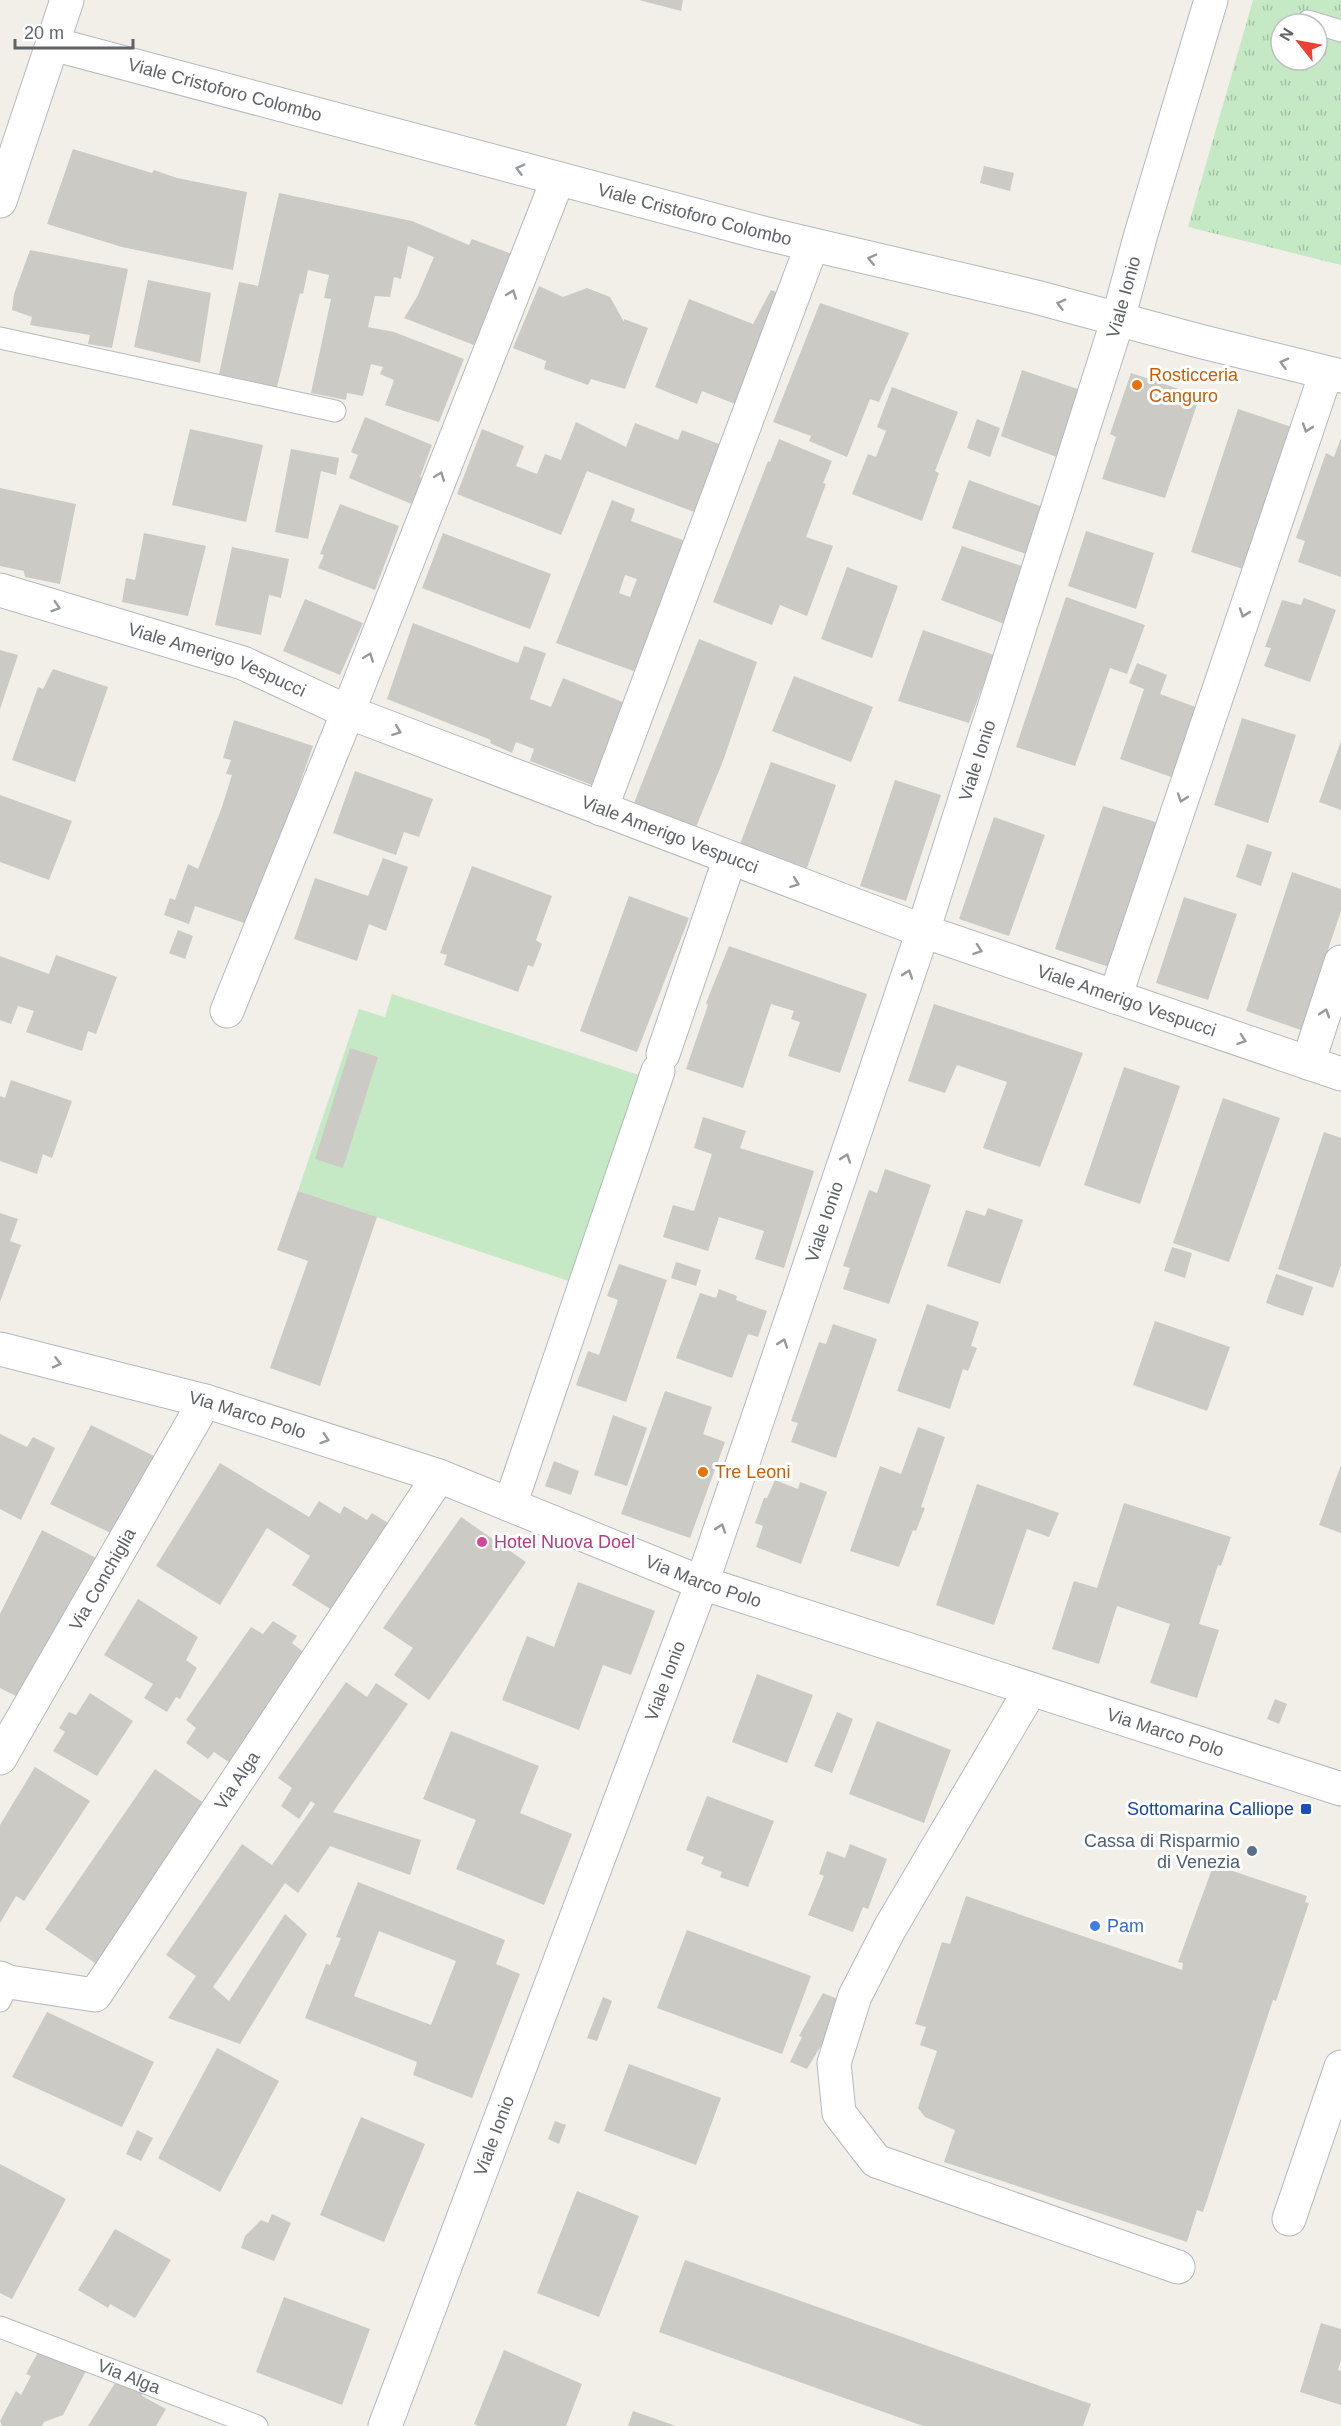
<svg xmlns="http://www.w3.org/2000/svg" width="1341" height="2426" font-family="Helvetica,sans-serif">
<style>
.park{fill:url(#park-tufts);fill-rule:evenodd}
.garden{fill:#c5e8c5}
.building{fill:#cccac5;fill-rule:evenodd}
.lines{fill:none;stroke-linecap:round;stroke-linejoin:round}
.lane-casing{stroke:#b5b8bc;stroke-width:23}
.street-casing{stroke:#b5b8bc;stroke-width:35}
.lane{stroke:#fff;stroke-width:21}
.street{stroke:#fff;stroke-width:33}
.oneway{stroke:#979a9d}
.food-dot{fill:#e8710a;stroke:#fff;stroke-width:2}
.hotel-dot{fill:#d1479c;stroke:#fff;stroke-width:2}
.transit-dot{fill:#1a4fb4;stroke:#fff;stroke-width:2}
.service-dot{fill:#5c6f8a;stroke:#fff;stroke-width:2}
.shop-dot{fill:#3f7fe0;stroke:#fff;stroke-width:2}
.labels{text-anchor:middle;stroke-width:6;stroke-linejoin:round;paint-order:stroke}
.street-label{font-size:18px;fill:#5f6368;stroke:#fff}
.food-label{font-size:18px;fill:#c56008;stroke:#fff;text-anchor:start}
.hotel-label{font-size:18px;fill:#b23c85;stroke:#fff;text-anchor:start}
.transit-label{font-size:18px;fill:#164399;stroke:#fff;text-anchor:end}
.service-label{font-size:18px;fill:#4e5e75;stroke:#fff;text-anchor:end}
.shop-label{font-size:18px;fill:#366cbe;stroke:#fff;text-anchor:start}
</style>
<defs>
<pattern id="park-tufts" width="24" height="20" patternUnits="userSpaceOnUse" patternTransform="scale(1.5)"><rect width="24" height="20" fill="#c5e8c5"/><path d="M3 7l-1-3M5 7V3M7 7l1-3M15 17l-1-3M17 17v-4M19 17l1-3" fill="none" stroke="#a3c0a4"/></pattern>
</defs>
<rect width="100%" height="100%" fill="#f1efe8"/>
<path class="park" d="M1253,0h88v265l-153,-38zM1281,24h36v36h-36z"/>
<path class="garden" d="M392,994l250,82 -70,206 -274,-91 61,-182 26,8z"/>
<path class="building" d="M639,0h44l-2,11z
M73,149l79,24 2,-3 23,8 70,14 -14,78 -111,-23 -75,-23z
M984,166l30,7 -4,18 -30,-8z
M279,193l133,28 57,24 3,-6 43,16 -36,92 -75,-29 13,-21 17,-40 -26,-11 -7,33 -7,-2 -4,20 -15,-1 -7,31 26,5 70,27 -25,63 -54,-17 9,-25 -14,-6 3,-7 -12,-3 -8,32 -16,-3 -1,7 -35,-7 20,-94 -7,-1 5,-23 -21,-5 -5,24 -3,-1 -23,94 -58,-13 20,-92 19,4z
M30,250l98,19 -16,79 -24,-4 2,-9 -60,-10 2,-8 -20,-7 2,-16z
M148,280l63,13 -11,70 -66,-16z
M539,286l24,11 24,-9 23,9 14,25v-3l24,9 -23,61 -34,-10 -3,6 -44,-16 2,-8 -33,-13z
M771,290l20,8 -46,110 -43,-17 -5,13 -42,-17 34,-88 64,25z
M820,303l89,30 -30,69 -9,-3 -23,58 -38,-16 2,-5 -38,-14z
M1022,370l64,22 -24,67 -61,-23z
M1131,373l69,23 -35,102 -63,-19 14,-42 -6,-3z
M892,387l66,25 -23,59 4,2 -17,48 -70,-27 16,-40 8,3 10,-26 -9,-4z
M1238,409l60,20 -46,143 -61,-20z
M365,417l67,28 -12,32 10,4 -11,26 -70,-29 9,-23 -7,-3z
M977,419l23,9 -10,29 -23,-9z
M576,422l50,25 9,-24 43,17 4,-10 45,17 -25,68 -115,-44 -26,64 -104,-41 25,-65 42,17 -8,20 21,8 8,-20 16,6z
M190,429l73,16 -17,77 -74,-17z
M1341,438v139l-43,-15 7,-21 -9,-3 30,-85 8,4z
M779,439l53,22 -9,22 3,1 -20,53 27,9 -26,70 -27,-11 -8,20 -59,-23 55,-141 2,1z
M291,449l48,9 -3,17 -15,-4 -13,68 -33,-7z
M969,480l74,27 -17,47 -74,-26z
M0,488l76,16 -16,80 -35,-7 -1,-6 -24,-5z
M612,500l23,9 -4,12 57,21 -49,131 -83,-30zM625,575l12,4 -7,18 -11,-4z
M340,504l59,22 -24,64 -57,-22 6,-13 -4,-1z
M1086,531l68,22 -18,56 -68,-23z
M144,533l62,13 -18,70 -66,-14 4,-24 9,2z
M443,533l108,41 -21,55 -108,-41z
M962,546l66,22 -21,57 -66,-25z
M232,547l57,12 -8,39 -12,-3 -8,40 -46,-10z
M847,567l51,19 -26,72 -51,-19z
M1066,597l79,28 -18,49 -17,-6 -35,98 -59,-19z
M1304,598l32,12 -26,72 -46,-16 7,-18 -6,-1 17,-47 19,5z
M305,599l58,24 -23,52 -57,-24z
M413,623l105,40 6,-17 22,7 -16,46 21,8 12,-29 67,27 -33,82 -67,-26 4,-12 -18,-7 -4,11 -22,-10 1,-3 -104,-41z
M923,630l71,25 -25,68 -71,-22z
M699,639l58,23 -34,99 -27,66 -62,-24z
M0,650l18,5 -18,54z
M1137,663l30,12 -7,19 41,15 -24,70 -57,-20 24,-70 -15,-6z
M53,669l55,18 -33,95 -63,-22 26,-73 5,2z
M794,676l79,31 -22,55 -79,-31z
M1242,718l54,17 -28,88 -54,-18z
M234,720l79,26 -63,179 -55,-19 -6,18 -25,-9 6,-17 5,2 13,-36 10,5 24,-62 10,-32 -6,-1 5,-14 -8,-2z
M1341,741v69l-22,-8z
M771,762l65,23 -29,83 -67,-24z
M355,771l78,28 -14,38 -15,-5 -8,23 -63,-22z
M895,780l46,15 -35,106 -46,-15z
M0,795l72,26 -23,59 -49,-18z
M1103,806l56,17 -47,145 -57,-19z
M994,817l51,18 -36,101 -50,-17z
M1247,844l25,8 -11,34 -25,-9z
M383,858l25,9 -22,64 -17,-7 -12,37 -63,-22 21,-61 53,18z
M472,866l80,30 -16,44 6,4 -9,23 -5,-2 -10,27 -74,-27 3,-10 -7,-2z
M1292,872l49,17v22l-40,119 -55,-19z
M629,896l60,22 -52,134 -57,-21z
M1184,897l53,17 -29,86 -52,-17z
M178,930l15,6 -8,23 -16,-6z
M729,946l138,48 -27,79 -52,-17 12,-34 -9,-3 3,-8 -23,-7 -28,84 -57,-19 22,-64 -2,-2z
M56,955l61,22 -21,57 -8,-3 -6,20 -56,-19 8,-21 -16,-5 -7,18 -11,-4v-64l49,18z
M934,1004l149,49 -43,114 -57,-19 24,-66 -50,-17 -12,28 -37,-12z
M350,1048l28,9 -35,111 -28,-9z
M1124,1067l56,19 -40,118 -56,-19z
M11,1080l61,21 -20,57 -9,-4 -6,20 -37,-13v-65l5,2z
M1223,1098l57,20 -51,144 -56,-19z
M703,1117l43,14 -6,17 74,23 -30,97 -29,-9 9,-28 -45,-14 -11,34 -45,-14 10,-32 21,6 18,-57 -18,-6z
M1324,1132l17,6v127l-8,23 -55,-19z
M885,1169l46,16 -42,119 -46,-15 7,-21 -7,-2 26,-76 8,3z
M298,1191l79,26 -57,169 -50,-18 38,-107 -31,-11z
M988,1208l35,12 -23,64 -53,-18 19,-56 19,6z
M0,1213l18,6 -8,22 11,4 -21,57z
M1172,1247l20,6 -7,25 -21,-7z
M676,1262l25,8 -5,16 -25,-8z
M619,1264l48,16 -41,122 -50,-17 12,-34 11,4 19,-55 -11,-4z
M1276,1274l37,13 -10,29 -37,-13z
M719,1289l18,7 -1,4 31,11 -9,26 -10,-3 -16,44 -56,-20 24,-65 16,5z
M927,1304l52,18 -8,24 6,2 -9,23 -5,-2 -13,40 -53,-18z
M1155,1321l75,26 -23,64 -74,-26z
M833,1324l44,15 -41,119 -45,-16 7,-19 -7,-2 28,-79 7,2z
M665,1391l47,16 -9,27 22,8 -35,96 -69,-24z
M613,1415l34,13 -20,58 -33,-11z
M91,1425l67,33 -41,78 -67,-32z
M918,1427l27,10 -24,70 4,1 -9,23 -3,-1 -14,37 -49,-16 30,-85 21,8z
M0,1434l27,13 6,-10 22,11 -34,72 -21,-11z
M554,1461l25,10 -8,24 -26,-9z
M220,1463l89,54 10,-16 21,13 4,-8 23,14 5,-7 24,15 -56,87 -48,-30 18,-29 -43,-28 -47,77 -64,-39z
M1341,1465v68l-22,-8z
M775,1480l23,9 2,-7 27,10 -26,72 -45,-17 7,-21 -8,-3 9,-25h3z
M977,1484l82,29 -10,24 -22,-8 -33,96 -58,-20z
M1124,1503l107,34 -10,29 -3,-1 -19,59 20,6 -22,68 -47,-15 20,-59 -53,-18 -18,58 -47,-15 22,-68 23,7z
M461,1517l65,45 -97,138 -35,-25 19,-27 -30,-20z
M42,1530l56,29 -72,142 -26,-13v-74z
M578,1582l77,29 -24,64 -28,-10 -24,65 -77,-30 25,-64 27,11z
M138,1599l60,38 -12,23 11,8 -17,31 -4,-2 -9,15 -23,-14 9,-14 -49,-29z
M273,1621l24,15 -5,7 18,14 -77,108 -19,-13 -6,7 -22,-16 10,-15 -10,-8 65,-93 12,7z
M757,1674l56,21 -26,68 -55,-21z
M346,1682l21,15 9,-14 32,21 -75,108 88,28 -11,35 -80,-29 -32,47 -13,-10 -72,104 16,14 56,-87 22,20 -67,110 -72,-26 28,-42 -30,-21 76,-111 30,21 43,-61 -4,-3 -12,18 -18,-13 11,-18 -14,-10z
M90,1693l43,28 -36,55 -44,-25 12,-19 -6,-4 10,-16 7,3z
M1275,1699l12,5 -8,20 -12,-5z
M837,1712l16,7 -21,54 -18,-7z
M877,1721l74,29 -27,73 -75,-29z
M451,1731l88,35 -19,47 52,21 -28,71 -88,-36 20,-49 -53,-21z
M35,1767l55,34 -66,100 -8,-5 -16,27v-98z
M155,1769l56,39 -110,159 -56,-38z
M707,1796l67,25 -26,66 -28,-10 2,-5 -21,-8 3,-7 -18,-7z
M850,1844l37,15 -19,50 -5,-2 -10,25 -45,-17 16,-39 -5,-2 8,-23 18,7z
M1218,1866l89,30 -2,6 4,1 -33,98 -3,-1 -3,9 -67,203 -6,-2 -10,32 -243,-80 11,-32 -30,-13 -7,-9 19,-57 -17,-6 6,-18 -11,-3 27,-82 8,2 16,-48 216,74 1,-7 -5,-1 34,-93 5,1z
M358,1882l147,58 -9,24 24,10 -48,124 -59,-23 4,-13 -112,-44 21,-54 4,1 11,-27 -5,-1zM379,1931l77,30 -25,64 -77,-29z
M687,1930l124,46 -29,78 -125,-46z
M823,1993l15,6 -5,10 9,2 -35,58 -17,-7 12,-25 -3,-1z
M603,1997l9,4 -15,40 -10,-3z
M47,2012l107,50 -32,65 -110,-50z
M217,2048l62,33 -59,111 -62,-34z
M629,2064l92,34 -25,67 -92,-34z
M361,2117l64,27 -41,98 -64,-27z
M555,2121l11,4 -7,19 -11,-5z
M137,2130l16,8 -12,23 -15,-7z
M0,2164l66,35 -54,100 -12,-6z
M577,2191l62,25 -40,101 -62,-24z
M272,2214l19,9 -17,38 -33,-13 4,-12 16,-16 7,3z
M115,2229l56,31 -36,58 -25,-14 -2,4 -30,-18z
M685,2260l406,144 -8,22h-160l-264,-94z
M284,2297l86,32 -28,76 -86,-33z
M1321,2323l20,6v31l-3,10 3,1v34l-41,-13z
M41,2347l45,24 -23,44 -19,7 -2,4h-40l-2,-5 16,-30 5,4 10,-19 -5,-2z
M504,2350l78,34 -16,42h-88l-4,-2z
M117,2380l24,10 1,6 24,13 -10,17h-68z
M633,2411l43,15h-48z"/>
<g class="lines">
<g class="lane-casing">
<g id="lane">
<path d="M1308,21l33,10"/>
<path d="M0,338l335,73"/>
<path d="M0,2001l9,-19"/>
<path id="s1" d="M0,2327l257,99"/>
</g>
</g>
<g class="street-casing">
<g id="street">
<path id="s2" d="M53,44l710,189 273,64 163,44 142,35"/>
<path d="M0,201l67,-201"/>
<path id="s3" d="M0,590l243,73 105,49 575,219 418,143"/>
<path d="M601,809l211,-564"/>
<path d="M1115,997l211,-624"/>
<path d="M227,1011l121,-299 210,-533"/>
<path d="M663,1054l67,-196"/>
<path d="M1308,1063l33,-101"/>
<path id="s4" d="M0,1349l205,52 234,75 263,107 639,206"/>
<path d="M510,1505l148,-434"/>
<path d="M1031,1689l-141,239 -35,68 -21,67 5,50 37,48 302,106"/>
<path id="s5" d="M0,1758l205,-357"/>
<path id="s6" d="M0,1978l9,4 86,13 344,-519"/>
<path d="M1289,2219l52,-152"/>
<path id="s7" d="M385,2426l317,-843 221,-652 195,-612 23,-85 70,-234"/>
</g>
</g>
<use href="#lane" class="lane"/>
<use href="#street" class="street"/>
</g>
<defs><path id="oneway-chevron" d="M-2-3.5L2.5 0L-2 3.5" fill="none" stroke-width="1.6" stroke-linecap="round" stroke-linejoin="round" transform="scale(1.5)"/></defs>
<g class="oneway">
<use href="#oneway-chevron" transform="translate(520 169) rotate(-165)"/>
<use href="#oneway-chevron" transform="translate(872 259) rotate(-167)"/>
<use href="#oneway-chevron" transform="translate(512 294) rotate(-69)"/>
<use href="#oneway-chevron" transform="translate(1061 304) rotate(-165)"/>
<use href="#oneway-chevron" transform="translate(1284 363) rotate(-166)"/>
<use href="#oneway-chevron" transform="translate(1307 428) rotate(109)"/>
<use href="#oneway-chevron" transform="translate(440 476) rotate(-69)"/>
<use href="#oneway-chevron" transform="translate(56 607) rotate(17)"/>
<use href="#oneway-chevron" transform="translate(1244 613) rotate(109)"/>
<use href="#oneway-chevron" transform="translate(369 657) rotate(-69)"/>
<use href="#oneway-chevron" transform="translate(397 731) rotate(21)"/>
<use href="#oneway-chevron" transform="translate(1182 798) rotate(109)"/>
<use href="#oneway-chevron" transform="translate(795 883) rotate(21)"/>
<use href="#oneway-chevron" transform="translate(978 950) rotate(19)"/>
<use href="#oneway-chevron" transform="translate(908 974) rotate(-71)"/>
<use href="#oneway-chevron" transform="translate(1325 1013) rotate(-72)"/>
<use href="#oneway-chevron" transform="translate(1242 1040) rotate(19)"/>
<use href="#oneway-chevron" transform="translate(846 1158) rotate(-71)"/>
<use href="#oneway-chevron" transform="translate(783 1343) rotate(-71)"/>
<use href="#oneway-chevron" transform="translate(57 1363) rotate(14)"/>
<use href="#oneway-chevron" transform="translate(325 1439) rotate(18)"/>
<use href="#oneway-chevron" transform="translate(721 1528) rotate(-71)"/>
</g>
<g class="food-dot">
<circle cx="1137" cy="385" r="6"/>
<circle cx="703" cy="1472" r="6"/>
</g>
<circle class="hotel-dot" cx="482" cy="1542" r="6"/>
<rect class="transit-dot" x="1300" y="1803" width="12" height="12" rx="3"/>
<circle class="service-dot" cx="1252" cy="1851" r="6"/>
<circle class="shop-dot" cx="1095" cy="1926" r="6"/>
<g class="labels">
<g class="street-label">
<text dy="6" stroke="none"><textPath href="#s2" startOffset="178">Viale Cristoforo Colombo</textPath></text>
<text dy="6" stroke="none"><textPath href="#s2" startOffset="664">Viale Cristoforo Colombo</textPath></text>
<text dy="6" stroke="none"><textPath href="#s7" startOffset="2254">Viale Ionio</textPath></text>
<text dy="6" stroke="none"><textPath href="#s3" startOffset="228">Viale Amerigo Vespucci</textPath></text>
<text dy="6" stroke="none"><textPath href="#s7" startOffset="1768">Viale Ionio</textPath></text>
<text dy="6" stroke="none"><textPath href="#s3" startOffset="714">Viale Amerigo Vespucci</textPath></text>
<text dy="6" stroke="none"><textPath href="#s3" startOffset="1200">Viale Amerigo Vespucci</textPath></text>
<text dy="6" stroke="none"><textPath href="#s7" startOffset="1282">Viale Ionio</textPath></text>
<text dy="6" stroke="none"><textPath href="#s4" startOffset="256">Via Marco Polo</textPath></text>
<text dy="6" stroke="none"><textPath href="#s5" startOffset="206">Via Conchiglia</textPath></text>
<text dy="6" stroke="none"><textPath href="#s4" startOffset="742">Via Marco Polo</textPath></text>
<text dy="6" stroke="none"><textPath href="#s7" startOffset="796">Viale Ionio</textPath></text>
<text dy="6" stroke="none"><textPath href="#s4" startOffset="1228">Via Marco Polo</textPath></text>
<text dy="6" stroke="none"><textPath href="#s6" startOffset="354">Via Alga</textPath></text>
<text dy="6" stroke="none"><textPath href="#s7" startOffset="310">Viale Ionio</textPath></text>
<text dy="6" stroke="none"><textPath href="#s1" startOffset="138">Via Alga</textPath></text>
</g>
<g class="food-label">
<text x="1149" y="381">Rosticceria<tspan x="1149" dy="21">Canguro</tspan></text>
<text x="715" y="1478">Tre Leoni</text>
</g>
<g class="hotel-label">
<text x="494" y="1548">Hotel Nuova Doel</text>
</g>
<g class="transit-label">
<text x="1294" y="1815">Sottomarina Calliope</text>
</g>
<g class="service-label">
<text x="1240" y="1847">Cassa di Risparmio<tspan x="1240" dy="21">di Venezia</tspan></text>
</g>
<g class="shop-label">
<text x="1107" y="1932">Pam</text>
</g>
</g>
<g transform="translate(1299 42) rotate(301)"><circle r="28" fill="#ffffff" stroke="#bfc1c3" stroke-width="1.5"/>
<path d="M0-4.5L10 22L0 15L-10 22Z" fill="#ea4335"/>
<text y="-9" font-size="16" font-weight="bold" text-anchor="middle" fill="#5f6368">N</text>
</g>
<path d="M15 39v9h118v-9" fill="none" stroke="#5f6368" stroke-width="3"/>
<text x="24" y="39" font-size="18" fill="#5f6368" stroke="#ffffff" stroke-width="4.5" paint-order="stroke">20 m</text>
</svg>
